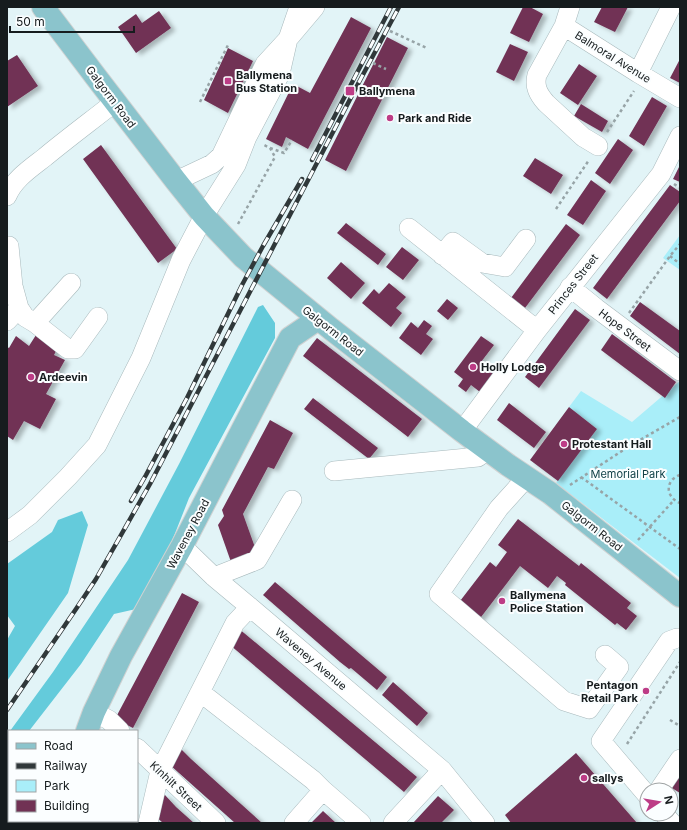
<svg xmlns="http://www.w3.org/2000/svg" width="687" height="830" font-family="Inter,sans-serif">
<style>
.green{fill:#a9eef9}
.forest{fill:#64cbdb}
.building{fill:#713254;filter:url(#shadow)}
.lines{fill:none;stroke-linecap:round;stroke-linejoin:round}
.minor-casing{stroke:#a8b9bc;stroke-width:20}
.major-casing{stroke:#d0d2d2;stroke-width:24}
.path{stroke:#97a4a7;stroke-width:2.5;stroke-dasharray:3 3;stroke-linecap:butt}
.minor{stroke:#fff;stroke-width:19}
.major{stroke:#8bc4cc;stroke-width:22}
.rail-casing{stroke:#30383a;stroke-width:4.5}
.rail{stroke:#fbfeff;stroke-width:3;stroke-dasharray:9;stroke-linecap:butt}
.poi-dot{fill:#bd3c86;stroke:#fbfeff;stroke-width:1.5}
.labels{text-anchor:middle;stroke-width:4;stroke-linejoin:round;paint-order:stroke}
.street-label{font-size:11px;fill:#161c1e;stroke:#fbfeff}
.poi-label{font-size:11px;font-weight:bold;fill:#161c1e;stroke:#fbfeff;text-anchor:start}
.park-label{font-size:11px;fill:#114148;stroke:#fbfeff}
</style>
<defs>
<filter id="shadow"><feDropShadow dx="4.5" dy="2.5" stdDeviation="2" flood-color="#0004"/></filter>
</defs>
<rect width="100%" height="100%" fill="#e2f4f7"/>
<path class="green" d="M680,235v35l-17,-12z
M680,381v197l-124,-95 41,-54 -28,-22 12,-16 51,31z"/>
<path class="forest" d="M263,305l12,18v15l-86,160 -17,43 -36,68 -22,5 -33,50 -52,67h-19l43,-59 75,-112 51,-96 79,-157z
M82,511l6,14 -20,68 -61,88v-41l8,-14 -8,-11v-51l45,-32 6,-12z"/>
<path class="building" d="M523,7h7l13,7 -14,28 -19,-9z
M602,7h26l-13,25 -21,-10z
M159,11l12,17 -35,25 -18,-26 18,-13 6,9z
M351,17l20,11 -63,121 -22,-12 -4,10 -16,-8 27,-55 17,9z
M387,37l21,11 -62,123 -21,-11z
M510,44l18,8 -14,29 -18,-9z
M228,48l25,13 -25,52 -24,-13z
M17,55l21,31 -31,21v-46z
M680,59v24l-10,-5z
M579,64l18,12 -19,29 -18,-12z
M652,97l15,9 -23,40 -15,-10z
M581,104l27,17 -6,11 -28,-16z
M618,139l15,11 -23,34 -15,-11z
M101,145l76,104 -19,14 -75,-104z
M535,158l28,17 -12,19 -28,-18z
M680,165v17l-7,-3z
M591,180l15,11 -23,34 -16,-10z
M670,185l10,7v9l-73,98 -14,-11z
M346,223l40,31 -8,11 -41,-32z
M566,224l14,11 -55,73 -14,-10z
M402,247l17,13 -16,20 -17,-13z
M341,262l24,21 -14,16 -24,-21z
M389,283l17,14 -10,11 6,5 -11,14 -29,-24 12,-14 5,5z
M447,299l11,9 -10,12 -11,-9z
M640,302l40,29v23l-50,-38z
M575,309l15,11 -51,68 -14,-11z
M424,320l8,6 -6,8 7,5 -12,16 -22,-17 12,-16 7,6z
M612,334l64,48 -11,16 -64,-48z
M36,335l21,14 -3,6 11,5 -19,34 10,5 -16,30 -16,-8 -11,19 -6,-4v-89l2,1 7,-12 13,10z
M481,336l13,9 -13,17 13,10 -14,20 -9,-7 -5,7 -8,-6 5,-7 -9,-7z
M317,338l105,81 -14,18 -105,-81z
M313,398l65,50 -9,11 -65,-50z
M509,403l37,29 -12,16 -37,-28z
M569,407l28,22 -39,52 -28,-21z
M270,420l23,13 -19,36 -6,-2 -25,47 14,39 -26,9 -13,-37 6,-9 -2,-6z
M518,519l61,47 2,-3 50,40 -4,5 10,8 -11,14 -9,-7 -2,2 -50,-40 1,-2 -9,-7 -9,12 -28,-22 -42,55 -21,-16 33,-43 6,5 11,-15 -9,-7z
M275,582l112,95 -10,13 -26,-22 -2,1 -9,-7 -77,-67z
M182,593l17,9 -66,126 -18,-9z
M238,628l179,149 -13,15 -174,-147z
M393,682l35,31 -11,13 -35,-31z
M178,746l13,13 71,64h-27l-65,-58z
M576,753l61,70h-126l-6,-8z
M680,766v27l-13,-8z
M165,795l11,12 18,16h-31l-9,-8 4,-15z
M438,796l16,14 -13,13h-28z
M323,811l13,12h-25z
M90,821h22v2h-22z"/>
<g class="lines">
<g class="minor-casing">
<path id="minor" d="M570,7l-6,19 74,47 42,25
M564,26l-27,49c-3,11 1,19 9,28l37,34 15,9
M638,73l33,-66
M176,181l36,-17 9,-8 44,-92 23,-25 27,-32
M7,196c7,-17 24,-28 38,-39 23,-19 46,-36 70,-55
M409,228l128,102
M9,246l4,40 6,22 6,9 10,6 33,26h7l23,-32
M442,255l11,-13 29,21 23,4 21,-28
M570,287l26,21 84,63
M7,321l12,-13
M35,323l36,-40
M462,431l75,-101 124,-156 19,-38
M334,471l144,-14 9,-7
M527,477l-28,31 -60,86 125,107 25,8 30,-42 -14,-12
M7,532l23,-17 38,-38 29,-32 44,-87 40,-98 23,-44 32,-51 11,-28 33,-63 8,-35 11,-32
M182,546l32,31 36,30 192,163 43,53
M214,577l43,-17 35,-60
M200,692l113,88 10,10 38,33
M94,712l15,8 11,11
M137,748l79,75
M7,773l2,3
M659,790l21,-31
M647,795l-46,-54 68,-100 8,-3h3
M664,814l8,9
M44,821l2,2
M148,823l12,-52 75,-148 15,-16
M294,823l29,-33
M393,823l49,-53"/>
</g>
<g class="major-casing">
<path id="major" d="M43,7l53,70 80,104 28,35 39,41 88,72 131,102 46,34 42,28 130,103
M87,731l7,-19 27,-56 61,-110 108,-208 28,-19
M65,823v-2"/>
</g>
<path class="path" d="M390,31l37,17
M373,63l13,6
M200,102l28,-57
M607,132l27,-41
M270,148l14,5 8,-13
M674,184l6,4
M556,209l33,-49
M238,224l37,-67 -5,-9 -8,-4
M670,256l10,8
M629,313l41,-57 10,-12
M680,475c-15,5 -15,22 0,28
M581,477l99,72
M570,485l58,-38 52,-30
M638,540l36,-40
M670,720l10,6
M627,744l53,-82"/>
<use href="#minor" class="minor"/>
<use href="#major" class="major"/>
<g class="rail-casing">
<path id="rail" d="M312,160l79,-153
M131,501l15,-26 41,-77 55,-113 21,-39 39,-67
M7,710l69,-101 20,-30 54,-95 208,-400 41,-77"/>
</g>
<use href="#rail" class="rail"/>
</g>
<g class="poi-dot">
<rect x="224" y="77" width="8" height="8" rx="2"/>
<rect x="345" y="86" width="10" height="10" rx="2"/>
<circle cx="390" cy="118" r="4"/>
<circle cx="473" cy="367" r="4"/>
<circle cx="31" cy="377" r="4"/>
<circle cx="564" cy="444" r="4"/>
<circle cx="502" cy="601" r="4"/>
<circle cx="646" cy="691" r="4"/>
<circle cx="584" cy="778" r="4"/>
</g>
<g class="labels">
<g class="street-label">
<text transform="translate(613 57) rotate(32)" y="4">Balmoral Avenue</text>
<text transform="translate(111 97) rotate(53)" y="4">Galgorm Road</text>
<text transform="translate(573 284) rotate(-52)" y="4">Princes Street</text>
<text transform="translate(625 330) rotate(37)" y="4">Hope Street</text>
<text transform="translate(333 331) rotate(38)" y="4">Galgorm Road</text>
<text transform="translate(592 526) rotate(38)" y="4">Galgorm Road</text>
<text transform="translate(188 534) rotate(-62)" y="4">Waveney Road</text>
<text transform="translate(311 659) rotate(40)" y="4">Waveney Avenue</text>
<text transform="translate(176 786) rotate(43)" y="4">Kinhilt Street</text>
</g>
<g class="poi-label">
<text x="236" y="79">Ballymena<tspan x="236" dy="13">Bus Station</tspan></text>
<text x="359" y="95">Ballymena</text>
<text x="398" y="122">Park and Ride</text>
<text x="481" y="371">Holly Lodge</text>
<text x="39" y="381">Ardeevin</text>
<text x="572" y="448">Protestant Hall</text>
<text x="510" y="599">Ballymena<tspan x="510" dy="13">Police Station</tspan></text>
<text x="638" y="689" text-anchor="end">Pentagon<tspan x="638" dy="13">Retail Park</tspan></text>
<text x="592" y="782">sallys</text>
</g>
<g class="park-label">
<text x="628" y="478">Memorial Park</text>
</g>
</g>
<rect width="687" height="830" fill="none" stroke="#161c1e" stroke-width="16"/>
<rect x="8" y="730" width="130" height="92" fill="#fbfeff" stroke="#9fa4a5"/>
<rect x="16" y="743" width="20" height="6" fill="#8bc4cc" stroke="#9fa4a5"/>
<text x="44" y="750" font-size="12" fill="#161c1e">Road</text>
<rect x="16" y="763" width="20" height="6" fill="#30383a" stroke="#9fa4a5"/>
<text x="44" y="770" font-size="12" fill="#161c1e">Railway</text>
<rect x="16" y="780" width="20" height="12" fill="#a9eef9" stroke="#9fa4a5"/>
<text x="44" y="790" font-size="12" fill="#161c1e">Park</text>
<rect x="16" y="800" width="20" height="12" fill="#713254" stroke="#9fa4a5"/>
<text x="44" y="810" font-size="12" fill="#161c1e">Building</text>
<g transform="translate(659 802) rotate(78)"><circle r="19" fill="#fbfeff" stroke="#9fa4a5"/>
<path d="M0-3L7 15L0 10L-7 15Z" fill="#bd3c86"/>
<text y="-6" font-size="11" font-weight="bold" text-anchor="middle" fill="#161c1e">N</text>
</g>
<path d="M10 26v6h124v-6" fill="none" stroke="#161c1e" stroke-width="2"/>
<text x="16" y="26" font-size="12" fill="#161c1e" stroke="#fbfeff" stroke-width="3" paint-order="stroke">50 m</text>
</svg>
